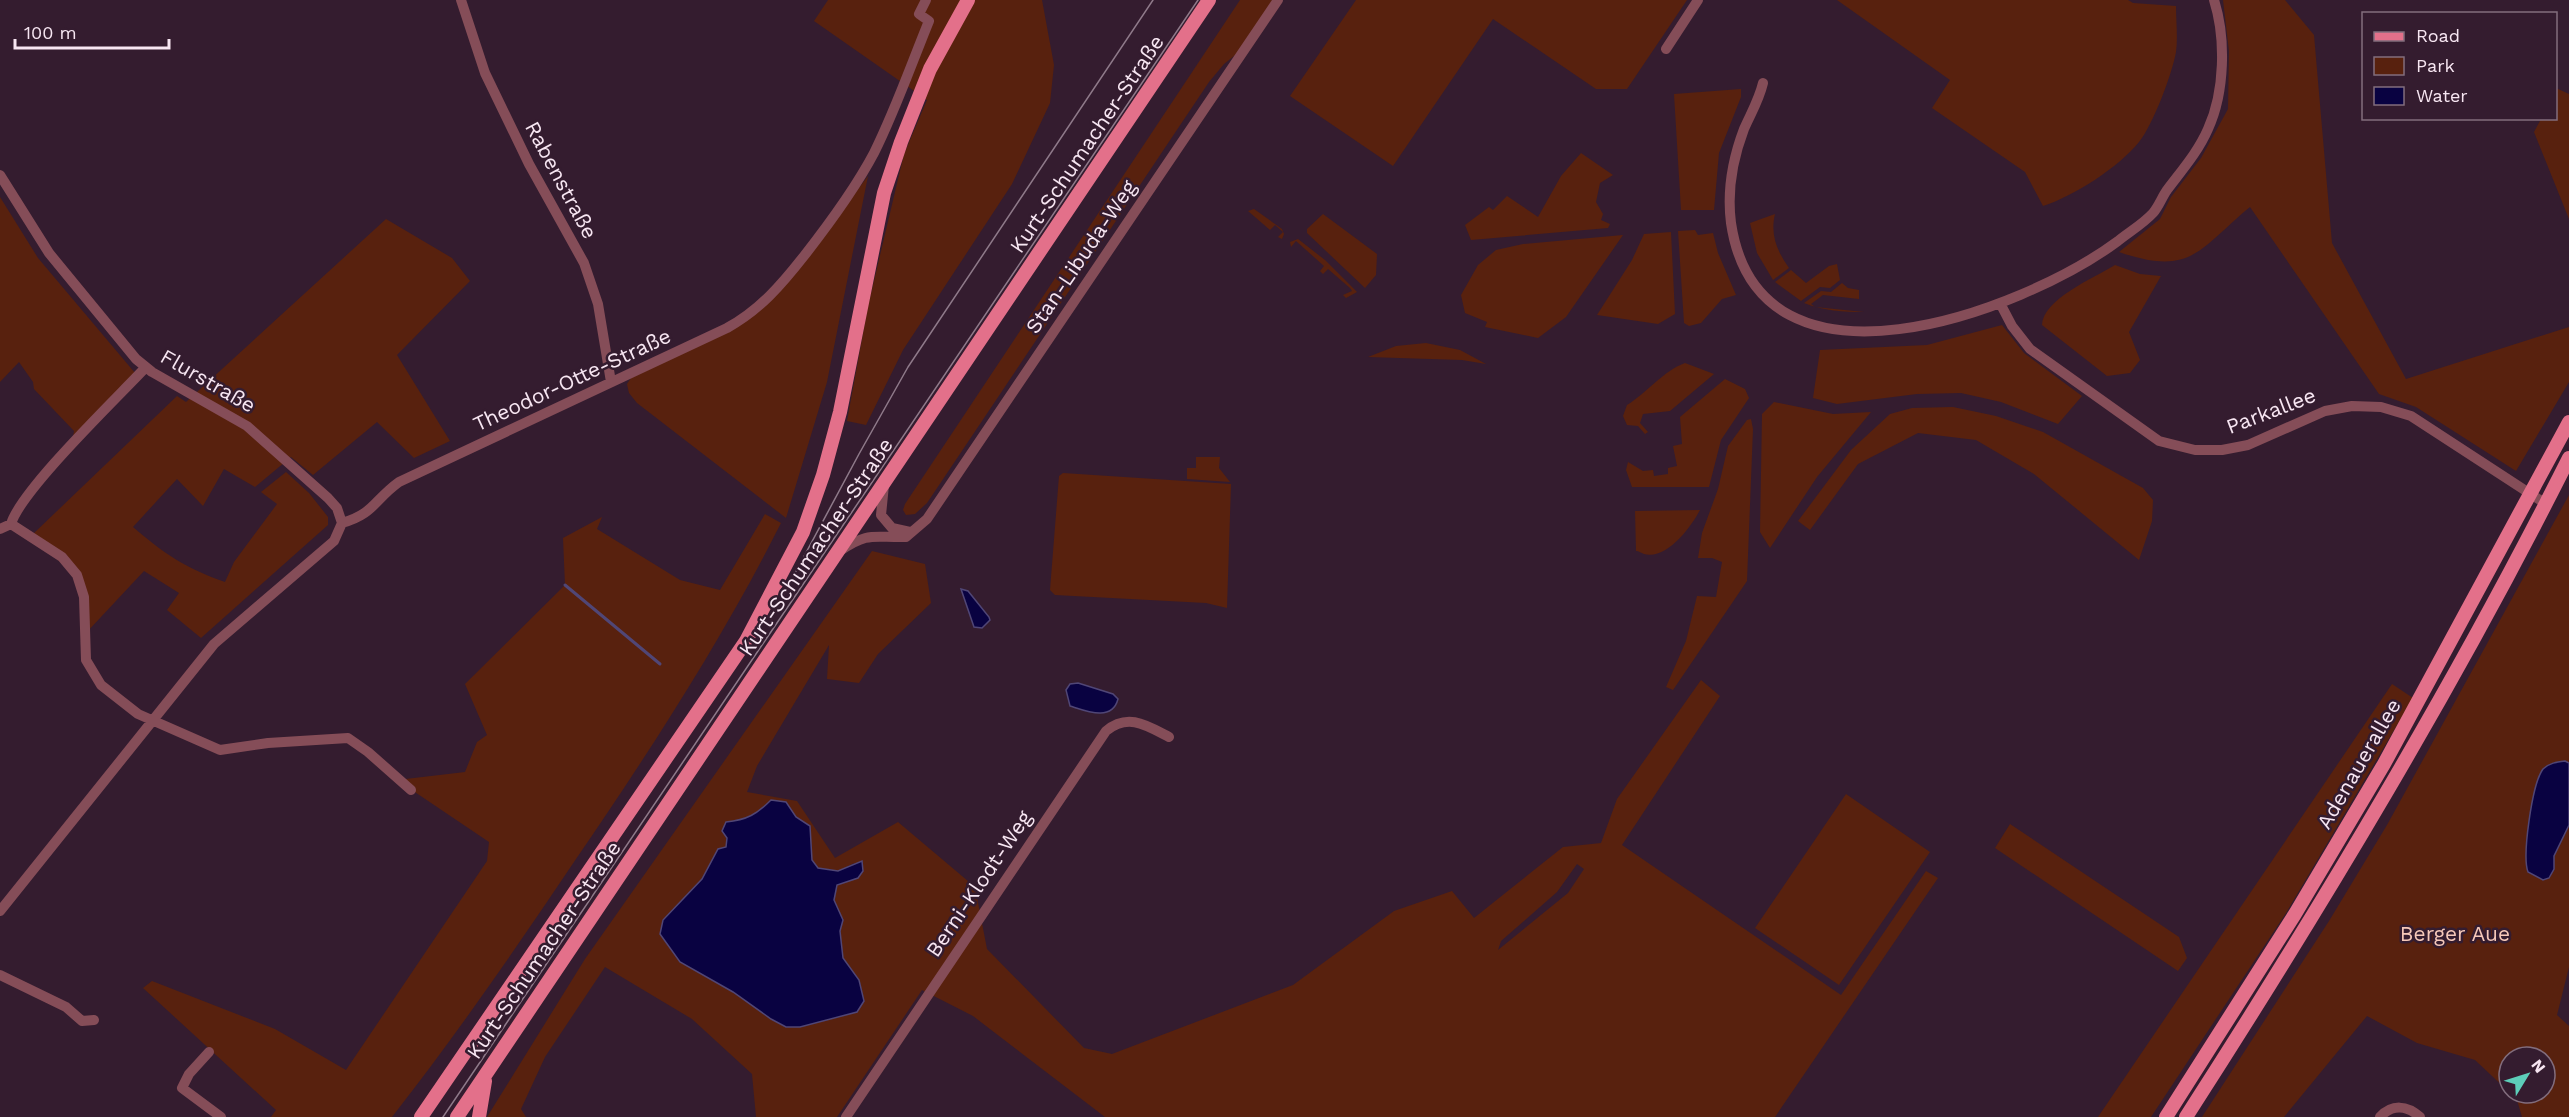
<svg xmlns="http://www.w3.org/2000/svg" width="2569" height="1117" font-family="'Work Sans',sans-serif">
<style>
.green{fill:#58210e;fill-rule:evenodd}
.water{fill:#090241;stroke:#504676;stroke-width:1.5}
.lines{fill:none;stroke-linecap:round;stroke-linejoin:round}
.stream{stroke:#504676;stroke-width:3}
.minor{stroke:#854d58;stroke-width:10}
.major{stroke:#e3708a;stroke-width:14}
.tram{stroke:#8f7a8a;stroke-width:1.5}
.labels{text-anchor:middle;stroke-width:5;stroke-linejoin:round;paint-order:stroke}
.street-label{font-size:21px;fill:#f7e6f2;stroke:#341c2f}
.park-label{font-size:21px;fill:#f6c8b9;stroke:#341c2f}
</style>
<rect width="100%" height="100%" fill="#341c2f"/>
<path class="green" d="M828,0h214l12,65 -4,38 -38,81 -109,166 -37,75 -19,-4 21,-115 36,-152 23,-54 -113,-79z
M1240,0h36l-32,48 -20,16 -15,18 -282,421 -12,11 -9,1 -3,-5 2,-6z
M1356,0h331l-60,89h-31l-103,-70 -100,147 -103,-70z
M1837,0h291l5,3 43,3c0,15 2,31 0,46 -4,22 -23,73 -37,90 -20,25 -65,54 -96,64l-18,-34 -93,-64 18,-28z
M2223,0h62l29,35 18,208 74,136 163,-52v55l-53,89 -100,-64 -37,-13 -129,-187c-51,42 -58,70 -131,45l41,-33 11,-22 30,-39 27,-49 1,-58z
M2556,88l13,6v125l-35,-87 7,-13 15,-1z
M1741,89v8l-22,56 -5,57h-33l-7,-116z
M1581,153l32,22 -13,8 -4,19 7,12 -2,6 9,4 -2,4 -137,12 -6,-15 24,-18 4,3 14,-14 31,21 23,-41z
M868,176l-41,206 -41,136 -149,-115 -8,-10 -2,-9 4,-6 98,-48 85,-83z
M0,197l38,61 97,115 -62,64 1,-6 -40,-42 -1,-7 -14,-20 -19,20z
M1254,209l28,20 2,5 -2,5 -4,-2 5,-5 -8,-7 -5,5 -22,-19z
M1323,214l54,40 -1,21 -11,13 -58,-55v-4z
M1775,214c-5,21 2,37 14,54l-16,12 -16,-27 -7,-30z
M386,219l66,39 18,23 -73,74 53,86 -36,17 -37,-36 -64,53 -22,-18 -36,30 -31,-18 -21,37 -26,-27 -44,48c30,26 54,42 92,55l9,-20 43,-58 -16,-12 25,-20 23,21 19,24v8l-127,113 -34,-28 12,-17 -35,-22 -58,62 -1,-47 -53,-51 145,-139 9,6z
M1695,230l3,5 15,-2 5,20 18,42 -14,4 -21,24 -12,3 -5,-3 -6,-92z
M1671,232l4,82 -17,10 -61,-9 35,-55 12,-26z
M1623,235l-57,82 -28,21 -53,-11 2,-5 -22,-9 -4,-18 17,-30 18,-15 27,-6z
M1298,239l27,21 32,32 -11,6 -3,-3 9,-4 -2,-3 -22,-19 -5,5 -3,-3 4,-5 -28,-25 -5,6 -1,-5z
M1837,264l3,16 -10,8 -10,-1 -19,14 -26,-19 16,-12 15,13 23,-17z
M2115,265l25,9 21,2 -32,56 11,28 -10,13 -23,3 -65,-51c1,-26 52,-47 73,-60z
M1842,283l6,5 11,2v9l-36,-4 -12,9 4,3 49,5c-21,0 -40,-1 -60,-9l17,-12 10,1z
M2002,325l22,28 58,43 -24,28 -57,-22 -40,-9 -44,1 -80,10 -24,-6 7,-48 107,-5z
M1426,343l34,7 26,14 -24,-4 -94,-3 28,-11z
M1685,363l29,11 -44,37 -27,3 -3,9 8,9 -3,2 -7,-8 -11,-1 -4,-9 4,-11c20,-12 36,-34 58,-42z
M1725,379l20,10 4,9 -28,42 -12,47h-77l-6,-17 2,-8 15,9 10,-1 1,6 14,-2v-6l9,-2 -4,-20 9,-2 -2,-27z
M1774,402l59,12 38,-2 -54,65 -47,71 -10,-16 2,-118z
M1953,407l43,9 47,16 100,56 10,12 -1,21 -13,39 -105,-86 -58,-34 -58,-7 -60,31 -48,66 -12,-9 53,-71 39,-36 22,-6z
M1751,419l2,10 -6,152 -74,109 -7,-3 20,-46 11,-45 19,1 6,-35 -10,-4h-14l4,-25 16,-44 10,-43 19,-26z
M1196,457h24l-1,11 11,14 -43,-3v-11h9z
M1063,473l168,11 -4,124 -21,-5 -151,-8 -5,-5 9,-114z
M2569,495v472l-12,48 12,11v91h-47l-5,-17 -7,-7h35v-36h-36v35l-34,-32 -58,-17 -50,-27 -83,101h-82l127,-196 58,-96z
M1700,510c-9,17 -33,50 -56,44 -3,-1 -5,-3 -8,-3l-1,-40z
M765,514l16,9c-59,117 -131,228 -205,336 -59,88 -119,175 -184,258h-121l5,-7 -133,-122 9,-7 123,48 71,41 141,-209 2,-19 -92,-62 68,-8 12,-30 10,-7 -22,-51 100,-99 -2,-47 39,-21 -5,12 83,51 40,10z
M872,551l53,13 6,39 -53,51 -19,29 -32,-4 2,-34 -72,121 -10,26 50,9 38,57 63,-36 77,65 12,62 97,99 28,6 181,-69 101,-74 58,-20 22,27 89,-71 38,-4 16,-44 84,-119 19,16 -98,149 219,150 85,-124 12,7 -163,239h-670l-132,-101 -51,-26 -85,127h-81l-4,-43 -60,-55 -87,-52 -60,90 -24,52 5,8h-39l98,-158zM771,800l15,2 10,15 14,9 2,34 6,8 21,3 15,-8 4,15 -21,7 -3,15 9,20 -3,11 3,27 16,22 5,21 -7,11 -56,15h-15l-15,-8 -38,-27 -53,-30 -17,-42 39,-41 16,-29 8,-3v-25c21,-2 31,-8 45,-22zM1577,864l7,5 -16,24 -70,57 3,-9 56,-49z
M2392,684l21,14 -127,215 -135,204h-53z
M1846,794l84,58 -91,133 -84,-57z
M2010,824l169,113 8,21 -9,13 -183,-123z"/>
<path class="water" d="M961,589l7,2 21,26 1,3 -8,8 -8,-1z
M1078,683l35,11 5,5c-6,23 -32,12 -48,7l-4,-16 4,-6z
M2565,761l4,2v62l-15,31v13l-5,9 -6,2 -15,-8c-6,-16 4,-88 15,-103 6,-6 14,-7 22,-8z
M771,800l15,2 10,15 14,9 2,34 6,8 20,3 24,-10 1,10 -5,7 -21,7 -3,15 9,20 -3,11 3,27 16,22 5,21 -7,11 -57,15h-14l-15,-8 -38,-27 -53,-30 -20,-28 3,-14 39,-41 16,-30 8,-2 1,-9 -5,-7 4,-9c21,-2 31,-8 45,-22z"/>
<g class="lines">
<path class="stream" d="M565,585l95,79"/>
<path class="minor" d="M461,0l24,73 44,91 55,99 14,41 13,78
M1666,49l32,-49
M1763,83c-4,17 -12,30 -19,46 -11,29 -17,63 -13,94 28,188 291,89 387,18 11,-9 25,-17 35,-28 6,-7 9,-16 14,-23 15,-20 31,-38 41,-61 17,-37 18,-91 6,-129
M0,175l49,78 87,106 16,13 95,54 81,72 9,10 5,15 -8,18 -120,103 -214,267
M2001,305l11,21 18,23 129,92 36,9h27l26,-5 77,-34 27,-5 29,1 30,9 135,88
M884,485l-3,30 11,13 18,4
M342,523c32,-9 32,-23 57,-41l328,-154c33,-18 55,-44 77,-72 25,-32 51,-67 70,-103 21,-42 37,-88 55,-132l-10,-7 7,-14
M11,524l51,33 15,18 7,22 2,63 15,25 37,29 82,36 48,-7 80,-5 20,14 43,38
M0,529l11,-5c10,-34 106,-126 134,-156
M840,551c29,-20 34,-13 66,-14l21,-18 351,-519
M0,975l66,32 16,14 12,-1
M209,1052l-20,22 -7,14 39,29
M846,1117l260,-386c22,-18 40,-6 63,6
M2380,1117c12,-13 27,-12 40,0"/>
<path class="major" d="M421,1117l325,-476 57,-109 20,-57 17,-63 44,-219 17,-51 29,-73 38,-69
M457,1117l752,-1117
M479,1117l6,-36
M2166,1117l129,-203 89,-150 185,-342
M2186,1117c137,-213 269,-432 383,-659"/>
<path class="tram" d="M772,616l87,-162 49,-87 245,-367
M443,1117l755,-1117"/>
</g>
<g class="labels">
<g class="street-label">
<text transform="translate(1087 144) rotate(-56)" y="7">Kurt-Schumacher-Straße</text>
<text transform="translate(561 180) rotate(62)" y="7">Rabenstraße</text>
<text transform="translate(1081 257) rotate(-56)" y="7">Stan-Libuda-Weg</text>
<text transform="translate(572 380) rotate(-25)" y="7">Theodor-Otte-Straße</text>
<text transform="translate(208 381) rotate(30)" y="7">Flurstraße</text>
<text transform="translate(2271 411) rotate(-21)" y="7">Parkallee</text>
<text transform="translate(816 547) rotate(-56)" y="7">Kurt-Schumacher-Straße</text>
<text transform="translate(2359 764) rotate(-60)" y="7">Adenauerallee</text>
<text transform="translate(979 884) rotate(-56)" y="7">Berni-Klodt-Weg</text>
<text transform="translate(544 950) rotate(-56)" y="7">Kurt-Schumacher-Straße</text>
</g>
<g class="park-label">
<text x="2455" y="941">Berger Aue</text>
</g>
</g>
<rect x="2362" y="12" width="195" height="108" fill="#341c2f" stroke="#826d7d" stroke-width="1.5"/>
<rect x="2374" y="32" width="30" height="9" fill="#e3708a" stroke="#826d7d" stroke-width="1.5"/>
<text x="2416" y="42" font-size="18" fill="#f7e6f2">Road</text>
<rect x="2374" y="57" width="30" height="18" fill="#58210e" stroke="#826d7d" stroke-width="1.5"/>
<text x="2416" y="72" font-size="18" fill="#f7e6f2">Park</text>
<rect x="2374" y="87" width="30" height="18" fill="#090241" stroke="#826d7d" stroke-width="1.5"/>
<text x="2416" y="102" font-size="18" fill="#f7e6f2">Water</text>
<g transform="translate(2527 1075) rotate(52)"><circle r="28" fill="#341c2f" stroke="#826d7d" stroke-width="1.5"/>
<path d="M0-4.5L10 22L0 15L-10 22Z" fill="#5dceb9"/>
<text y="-9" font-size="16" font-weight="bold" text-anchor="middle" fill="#f7e6f2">N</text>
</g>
<path d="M15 39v9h154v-9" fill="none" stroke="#f7e6f2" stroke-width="3"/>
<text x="24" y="39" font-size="18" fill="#f7e6f2" stroke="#341c2f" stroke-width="4.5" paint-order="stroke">100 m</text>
</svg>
